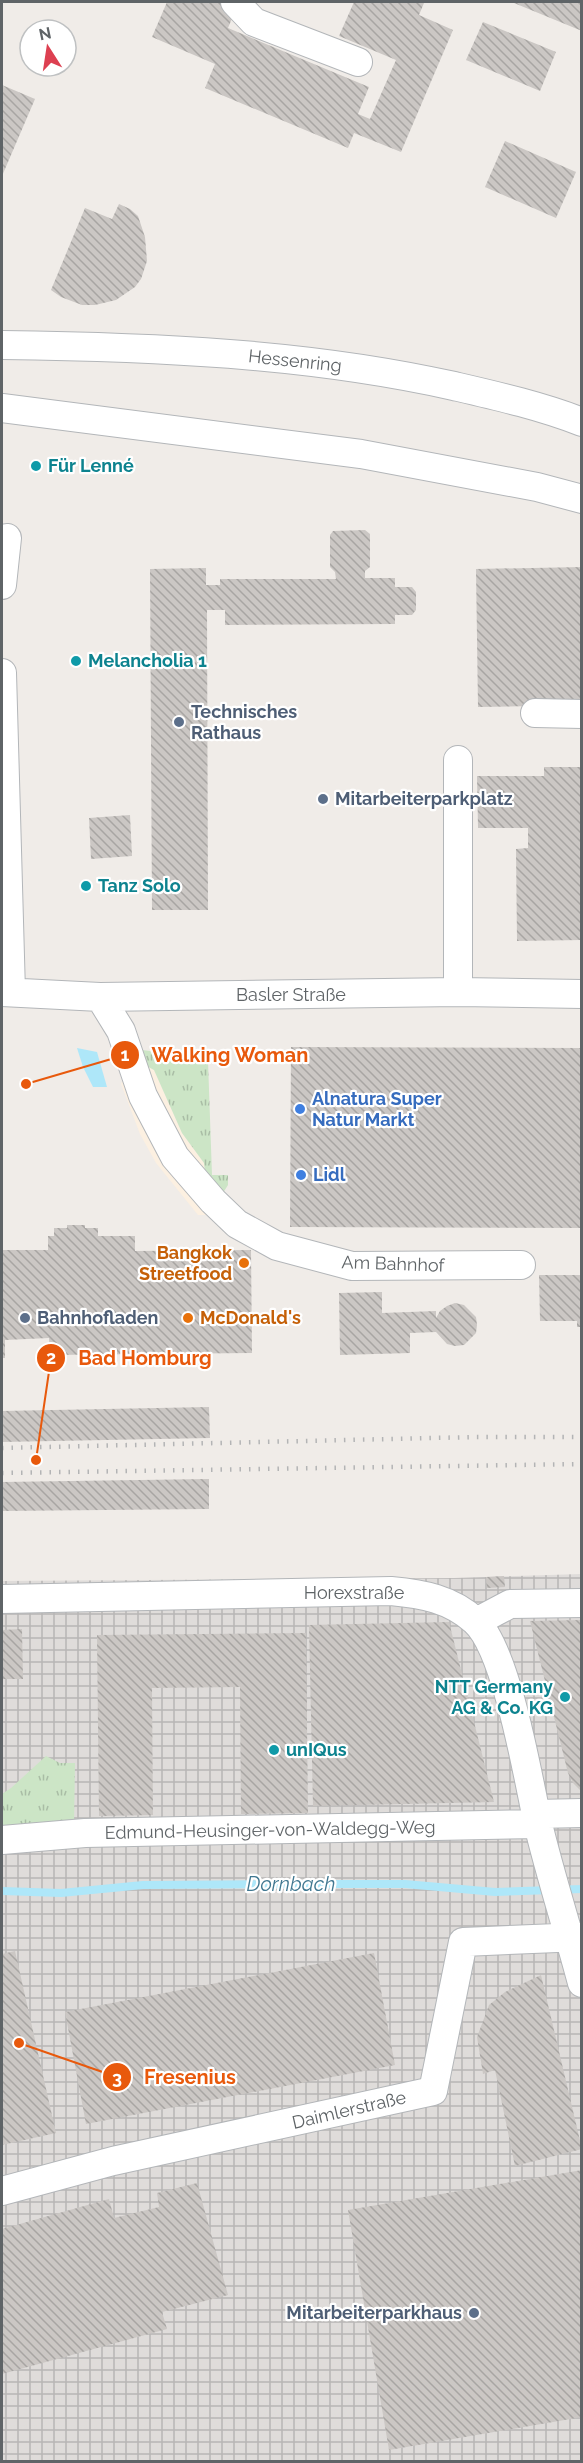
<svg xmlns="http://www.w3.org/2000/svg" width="583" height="2463" font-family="Raleway,sans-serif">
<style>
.commercial{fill:#fcf0e1}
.industrial{fill:url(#industrial-grid)}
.grass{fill:url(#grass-tufts)}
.water{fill:#aee7f9}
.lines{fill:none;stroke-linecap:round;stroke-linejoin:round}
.stream{stroke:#aee7f9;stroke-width:8}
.building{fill:url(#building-back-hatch)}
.minor-casing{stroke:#b3b6b9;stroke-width:30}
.minor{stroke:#fff;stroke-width:28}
.rail{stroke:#b3b4b5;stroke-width:4.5;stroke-dasharray:1.5 8;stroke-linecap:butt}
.culture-dot{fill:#0f9aa8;stroke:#fff;stroke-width:2}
.service-dot{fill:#5c6f8a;stroke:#fff;stroke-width:2}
.shop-dot{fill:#3f7fe0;stroke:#fff;stroke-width:2}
.food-dot{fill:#e8710a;stroke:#fff;stroke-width:2}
.labels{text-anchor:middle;stroke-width:4.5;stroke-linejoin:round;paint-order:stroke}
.street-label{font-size:18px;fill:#5f6467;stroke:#fff}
.culture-label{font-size:18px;font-weight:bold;fill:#0d838f;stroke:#fff;text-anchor:start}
.service-label{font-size:18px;font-weight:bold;fill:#4e5e75;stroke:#fff;text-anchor:start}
.shop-label{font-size:18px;font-weight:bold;fill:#366cbe;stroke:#fff;text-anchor:start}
.food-label{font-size:18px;font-weight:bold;fill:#c56008;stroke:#fff;text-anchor:end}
.water-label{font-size:20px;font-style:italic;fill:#417891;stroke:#fff}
.leader{fill:none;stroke:#e8590c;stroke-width:2}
.callout-dot{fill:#e8590c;stroke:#fff;stroke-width:2}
.mark-label{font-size:18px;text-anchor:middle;font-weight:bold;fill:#fff}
.callout-label{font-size:20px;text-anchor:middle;font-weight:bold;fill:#e8590c;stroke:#fff;stroke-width:4.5;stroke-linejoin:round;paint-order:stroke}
</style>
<defs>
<pattern id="industrial-grid" width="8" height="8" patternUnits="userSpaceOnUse" patternTransform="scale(1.5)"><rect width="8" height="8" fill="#dfdcda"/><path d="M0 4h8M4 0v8" fill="none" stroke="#b8b6b5"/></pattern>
<pattern id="grass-tufts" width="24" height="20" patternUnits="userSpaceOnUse" patternTransform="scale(1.5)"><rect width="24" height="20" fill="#cce5c6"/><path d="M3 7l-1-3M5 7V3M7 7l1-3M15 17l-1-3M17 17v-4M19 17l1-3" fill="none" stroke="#a9bda5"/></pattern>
<pattern id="building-back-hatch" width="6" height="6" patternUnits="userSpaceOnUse" patternTransform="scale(1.5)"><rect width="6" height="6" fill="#cbc7c4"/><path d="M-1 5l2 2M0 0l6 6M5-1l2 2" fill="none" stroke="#a8a5a3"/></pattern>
</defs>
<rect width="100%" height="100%" fill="#f0ece8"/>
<path class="commercial" d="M143,1064l11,6 28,63 22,30 2,18 -23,-29z
M125,1074l83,141h-10l-42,-52 -16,-29 -19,-50z"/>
<path class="industrial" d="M581,1574v887h-579v-880l452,-3z"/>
<path class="grass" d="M142,1050l8,1 11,7h42l7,-8 11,2 3,8 -16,1 4,114h16v10l-5,8 -17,-12 -2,-18 -22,-30 -28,-63 -11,-6z
M46,1756l14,7h15l-1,63 -72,4v-36l9,-6z"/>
<path class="water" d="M77,1048l20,4 10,35h-14l-10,-20z"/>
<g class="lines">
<path class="stream" d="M2,1891l59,2 82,-8 148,-1h114l90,8 87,-3"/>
</g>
<path class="building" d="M167,2h51l18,7 -8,19 141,59 -11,27 12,5 26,-59 -57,-24 15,-34h67l3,1 -5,12 34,15 -52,122 -47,-19 -6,15 -143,-60 10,-24 -63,-27z
M515,2h67v29l-68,-28z
M483,22l73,30 -16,39 -74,-31z
M2,85l33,14 -33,77z
M505,141l71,31 -20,46 -71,-31z
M119,204l11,5 8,7 7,21 2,24 -6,18 -6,8 -19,13 -21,5h-13l-21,-8 -10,-7 34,-82 27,11z
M365,530l5,4v33l-5,4v7h30v9h17l4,5v18l-4,5h-17v9l-170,1v-15h-18l1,300h-56l-2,-341 56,-1v17h14v-6h116l-1,-7 -5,-5v-32l3,-4z
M582,567v138l-104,2 -2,-138z
M544,767h38v173l-65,1 -1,-92 12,-1v-20h-50l-1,-52h67z
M130,815l2,41 -41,3 -2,-41z
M291,1047l291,1v180l-292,-1z
M67,1225h18v3h13v8h37v15l116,-1 1,103 -202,2 -1,-17 -44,2v18h-3v-108h46v-14h6v-8h13z
M539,1275h43v52h-5v-6h-37z
M382,1292v21l54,-2v7l4,-7 7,-5 8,-3 9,2 12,12 1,8 -1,8 -12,12 -9,1 -8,-2 -11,-12 -26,1v20l-70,2 -1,-62z
M209,1407l1,31 -208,4v-31z
M209,1479v30l-207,2v-29z
M504,1576l1,11 -18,1 -1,-11z
M582,1620v172l-9,-9 -5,-10 -38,-152z
M449,1622l45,180 -181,4 -4,-181z
M22,1629l1,50h-21v-49z
M306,1633l2,180 -67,1 -1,-127 -88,1 1,127 -54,1 -2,-181z
M15,1951l41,182 -54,12v-191z
M374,1953l21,112 -309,59 -21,-112z
M541,1975l41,174 -67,17 -20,-96 -12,4 -6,-37 12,-32 16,-13z
M582,2170v247l-193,33 -41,-240z
M197,2183l31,112 -66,17 5,17 -165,45v-145l107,-30 5,19 45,-11 -2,-14z"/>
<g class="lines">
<g class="minor-casing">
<path id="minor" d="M235,2l19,20 104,40
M2,345c151,2 304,8 452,41 43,10 87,20 128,36
M2,408l359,46 176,33 45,12
M2,585l5,-47
M2,673l9,319
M535,713l47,1
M2,992l98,5 358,-5 124,2
M458,992v-232
M100,997l21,34 22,65 32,61 38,44 24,23 40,22 75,20 169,-1
M2,1599l389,-8c32,3 60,8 84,30 32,29 53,157 63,203 13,54 30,106 44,159
M476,1622l34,-18 72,-1
M536,1814l46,-1
M2,1840l83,-7 453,-9
M2,2191l111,-30 320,-70 30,-149 119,-5"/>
</g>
<use href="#minor" class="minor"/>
<path class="rail" d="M2,1448l474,-11h106
M2,1473l580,-9"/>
</g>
<g class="culture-dot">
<circle cx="36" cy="466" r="6"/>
<circle cx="76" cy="661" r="6"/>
<circle cx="86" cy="886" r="6"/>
<circle cx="565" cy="1697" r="6"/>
<circle cx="274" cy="1750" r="6"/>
</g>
<g class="service-dot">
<circle cx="179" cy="722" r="6"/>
<circle cx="323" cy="799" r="6"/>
<circle cx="25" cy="1318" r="6"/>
<circle cx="474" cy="2313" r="6"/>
</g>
<g class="shop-dot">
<circle cx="300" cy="1109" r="6"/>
<circle cx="301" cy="1175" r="6"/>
</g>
<g class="food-dot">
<circle cx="244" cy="1263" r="6"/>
<circle cx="188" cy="1318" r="6"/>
</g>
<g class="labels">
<g class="street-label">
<text transform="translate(295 361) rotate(6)" y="6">Hessenring</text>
<text x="291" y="1001">Basler Straße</text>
<text transform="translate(393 1264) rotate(2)" y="6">Am Bahnhof</text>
<text x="354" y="1599">Horexstraße</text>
<text transform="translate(270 1830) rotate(-1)" y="6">Edmund-Heusinger-von-Waldegg-Weg</text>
<text transform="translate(349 2110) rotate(-13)" y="6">Daimlerstraße</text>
</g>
<g class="culture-label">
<text x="48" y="472">Für Lenné</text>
<text x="88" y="667">Melancholia 1</text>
<text x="98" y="892">Tanz Solo</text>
<text x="553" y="1693" text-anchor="end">NTT Germany<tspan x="553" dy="21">AG &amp; Co. KG</tspan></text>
<text x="286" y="1756">unIQus</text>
</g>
<g class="service-label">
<text x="191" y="718">Technisches<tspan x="191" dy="21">Rathaus</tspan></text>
<text x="335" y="805">Mitarbeiterparkplatz</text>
<text x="37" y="1324">Bahnhofladen</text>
<text x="462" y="2319" text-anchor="end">Mitarbeiterparkhaus</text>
</g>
<g class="shop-label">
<text x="312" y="1105">Alnatura Super<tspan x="312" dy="21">Natur Markt</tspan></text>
<text x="313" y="1181">Lidl</text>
</g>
<g class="food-label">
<text x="232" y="1259">Bangkok<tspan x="232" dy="21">Streetfood</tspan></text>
<text x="200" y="1324" text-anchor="start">McDonald's</text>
</g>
<g class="water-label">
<text x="291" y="1891">Dornbach</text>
</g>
</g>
<path class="leader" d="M26 1084L125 1055M36 1460L51 1358M19 2043L117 2077"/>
<g class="callout-dot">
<circle cx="26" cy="1084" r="6"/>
<circle cx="36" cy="1460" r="6"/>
<circle cx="19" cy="2043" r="6"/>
<circle cx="125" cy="1055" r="15"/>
<circle cx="51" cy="1358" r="15"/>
<circle cx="117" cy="2077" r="15"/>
</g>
<g class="mark-label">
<text x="125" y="1061">1</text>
<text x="51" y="1364">2</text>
<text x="117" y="2084">3</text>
</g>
<g class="callout-label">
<text x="230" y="1062">Walking Woman</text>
<text x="145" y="1365">Bad Homburg</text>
<text x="190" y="2084">Fresenius</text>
</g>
<rect width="583" height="2463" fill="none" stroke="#5f6467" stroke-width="6"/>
<g transform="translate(48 48) rotate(348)"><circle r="28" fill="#ffffff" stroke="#bfc1c2" stroke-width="1.5"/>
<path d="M0-4.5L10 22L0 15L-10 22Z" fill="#dd4051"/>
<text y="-9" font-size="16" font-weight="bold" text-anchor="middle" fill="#5f6467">N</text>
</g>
</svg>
